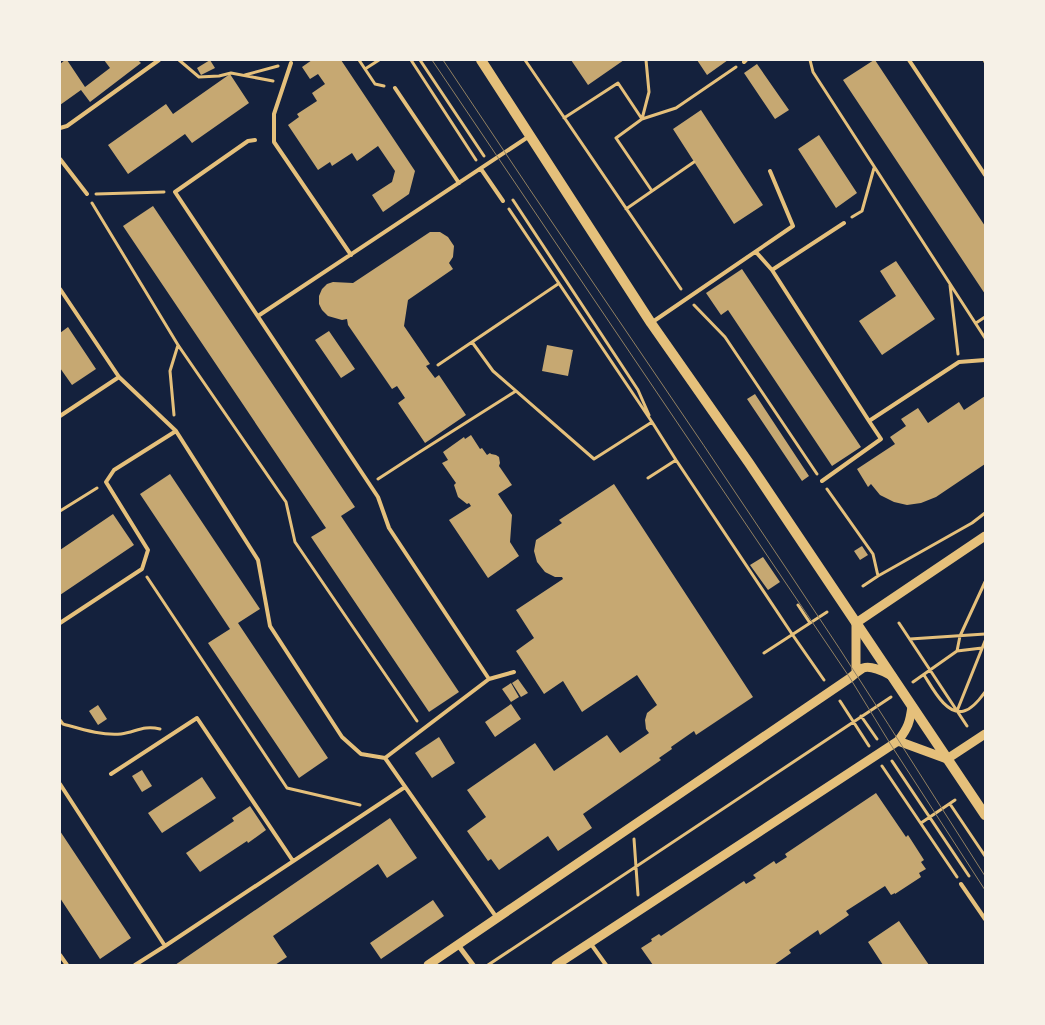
<svg xmlns="http://www.w3.org/2000/svg" width="1045" height="1025" font-family="Helvetica,sans-serif">
<style>
.building{fill:#c6a872}
.lines{fill:none;stroke-linecap:round;stroke-linejoin:round}
.path{stroke:#e5c07b;stroke-width:3}
.service{stroke:#e5c07b;stroke-width:4}
.minor{stroke:#e5c07b;stroke-width:5}
.tertiary{stroke:#e5c07b;stroke-width:9}
.secondary{stroke:#e5c07b;stroke-width:10}
.tram{stroke:#918062;stroke-width:1}
</style>
<rect width="100%" height="100%" fill="#14213d"/>
<path class="building" d="M65,60h2l18,27 25,-19 -6,-8h34l3,3 -51,39 -9,-12 -21,15v-41z
M210,60l5,8 -14,7 -4,-7z
M312,60h29l74,111 -6,23 -26,18 -11,-17 20,-13 3,-11 -17,-25 -21,15 -5,-8 -20,13 -2,-4 -12,8 -30,-45 11,-8 -2,-3 20,-13 -5,-8 13,-9 -7,-10 -8,5 -8,-12z
M571,60h53l-36,25z
M697,60h31l-21,15z
M874,60h1l110,166v68l-142,-214z
M757,64l32,46 -14,9 -31,-46z
M230,74l19,29 -57,40 -7,-9 -57,40 -20,-29 58,-41 7,10z
M701,110l62,95 -29,19 -61,-95z
M819,135l38,58 -21,15 -38,-59z
M153,206l202,301 -14,9 118,176 -30,20 -118,-175 15,-9 -203,-302z
M430,232h10l8,5 6,9 -1,11 -4,6 4,6 -45,31 -4,26 26,38 -4,2 9,12 4,-3 27,40 -41,28 -27,-40 7,-5 -8,-12 -5,3 -44,-64 -1,-6 -5,1 -14,-4 -6,-6 -3,-6v-8l3,-7 5,-5 6,-2 20,1z
M896,261l39,58 -53,36 -23,-34 37,-25 -16,-25z
M742,269l119,178 -29,19 -104,-156 -7,5 -15,-22z
M68,327l28,42 -24,16 -12,-17v-35z
M329,331l26,38 -14,9 -26,-38z
M547,345l26,5 -5,26 -26,-5z
M755,394l54,82 -7,5 -55,-82z
M985,396v68l-49,33 -15,6 -14,2 -13,-3 -14,-7 -9,-11 -3,3 -11,-18 38,-25 -5,-7 16,-11 -5,-7 17,-11 10,15 31,-21 5,8z
M471,435l9,14 2,-1 5,7 3,-2 1,1 5,1 3,2 1,6 -1,3 13,19 -14,9 14,21 -2,27 9,14 -31,22 -39,-58 22,-14 -2,-3 -2,1 -9,-7 -4,-12 2,-2 -14,-20 6,-3 -5,-8 21,-15 1,2z
M170,474l90,135 -22,14 90,135 -29,20 -91,-135 22,-14 -90,-135z
M614,484l139,213 -57,38 -2,-4 -23,16 1,2 -13,9 2,2 -78,54 9,14 -34,23 -10,-15 -49,34 -8,-11 -3,2 -21,-30 19,-14 -19,-27 68,-47 19,28 53,-36 13,18 29,-20 -3,-4 -1,-9 2,-7 10,-8 -20,-30 -55,37 -19,-31 -19,13 -28,-43 18,-13 -18,-28 47,-31 -1,-2h-7l-10,-5 -8,-10 -3,-11 2,-11 26,-17 -3,-3z
M113,514l21,31 -74,50v-45z
M862,546l6,9 -8,5 -6,-9z
M763,557l17,25 -12,8 -18,-25z
M518,679l10,14 -7,4 -9,-14z
M511,683l8,14 -8,5 -9,-13z
M511,704l10,15 -26,18 -10,-15z
M98,705l9,14 -9,6 -9,-14z
M439,737l16,26 -23,15 -17,-25z
M142,770l10,16 -10,6 -10,-16z
M202,777l14,21 -54,35 -14,-20z
M876,793l30,44 2,-2 16,25 -3,2 5,7 -7,4 2,4 -26,17v-1l-4,2 -6,-9 -39,25 3,4 -29,20 -2,-5 -29,20 2,3 -17,12h-121l-12,-17 11,-7 -1,-2 8,-5 2,2 83,-55 2,3 10,-6 -3,-3 21,-14 2,3 11,-7 -2,-3z
M250,806l16,24 -18,13 -1,-2 -47,31 -14,-19 48,-32 -2,-3z
M390,818l27,40 -30,20 -9,-14 -105,72 14,21 -12,8h-100z
M60,831l71,107 -31,21 -40,-61z
M433,900l11,16 -63,43 -11,-16z
M899,921l30,44h-46l-15,-23z"/>
<g class="lines">
<path class="path" d="M179,60l20,17 20,-1 12,-3 42,8
M359,60l16,24 9,2
M411,60l65,100
M420,60l64,96
M525,60l156,229
M810,60l3,12 172,266
M365,69l14,-9
M245,75l33,-9
M564,118l54,-35 24,36
M642,119l7,-27 -3,-32
M652,191l-36,-53 26,-19 34,-11 60,-41
M96,194l68,-2
M513,200l125,190 11,25
M92,203l86,142 108,157 9,40 122,179
M509,209l143,213 24,38 116,174 32,46
M626,209l68,-47
M852,217l10,-6 12,-43
M950,285l8,69
M694,305l31,32 92,137
M976,323l9,-6
M472,342l21,29 101,88 58,-37
M438,365l120,-81
M174,415l-4,-44 8,-26
M648,478l28,-18
M378,479l40,-26 98,-62
M827,489l46,65 5,22
M60,511l37,-23
M147,577l140,211 73,17
M863,586l15,-10 94,-53 13,-10
M798,605l12,18
M899,623l68,103
M910,639l75,-5
M957,651l25,-3
M764,653l63,-41
M924,675c8,12 22,41 40,36 8,-2 16,-12 21,-19
M913,682l44,-31 3,-15 25,-54
M840,701l29,45
M957,711l28,-70
M861,716l16,23
M60,720l3,4c18,5 40,12 58,10 15,-2 22,-9 39,-5
M892,761l77,115
M882,766l75,111
M950,804l35,52
M921,823l34,-23
M634,839l4,56
M488,965l403,-268"/>
<path class="service" d="M909,60l76,115
M985,60v1
M744,62l2,-2
M291,63l-17,51v28l77,113
M395,88l64,95
M60,128l7,-2 92,-66
M255,140l-7,1 -73,51 203,305 11,31 100,151
M60,159l27,35
M481,169l22,32
M756,252l16,18 97,151 90,-59 26,-2
M772,270l72,-47
M60,289l59,88 57,54
M258,316l270,-179
M651,323l142,-97 -23,-55
M60,416l59,-39
M822,481l59,-42 -12,-18
M60,623l82,-54 6,-19 -42,-68 8,-12 62,-39 82,129 12,66 72,111 19,17 24,4
M111,774l86,-56 96,143
M60,784l105,162 -30,19
M961,884l24,35
M497,918l-112,-160 104,-79 25,-7
M591,944l15,21
M165,946l240,-159
M60,955l7,10"/>
<path class="minor" d="M458,945l15,20"/>
<path class="tertiary" d="M856,673c2,-1 4,-3 7,-5 9,-3 21,4 29,8
M898,741l49,18 38,-25
M428,965l422,-287 6,-5v-50l129,-87
M556,965l342,-224c10,-13 12,-19 14,-35"/>
<path class="secondary" d="M481,60l170,263 98,140 236,352"/>
<path class="tram" d="M432,60l418,618 41,67 94,145
M443,60c114,172 233,342 347,514 67,99 130,201 195,302"/>
</g>
<rect width="1045" height="1025" fill="none" stroke="#f6f1e7" stroke-width="122"/>
</svg>
